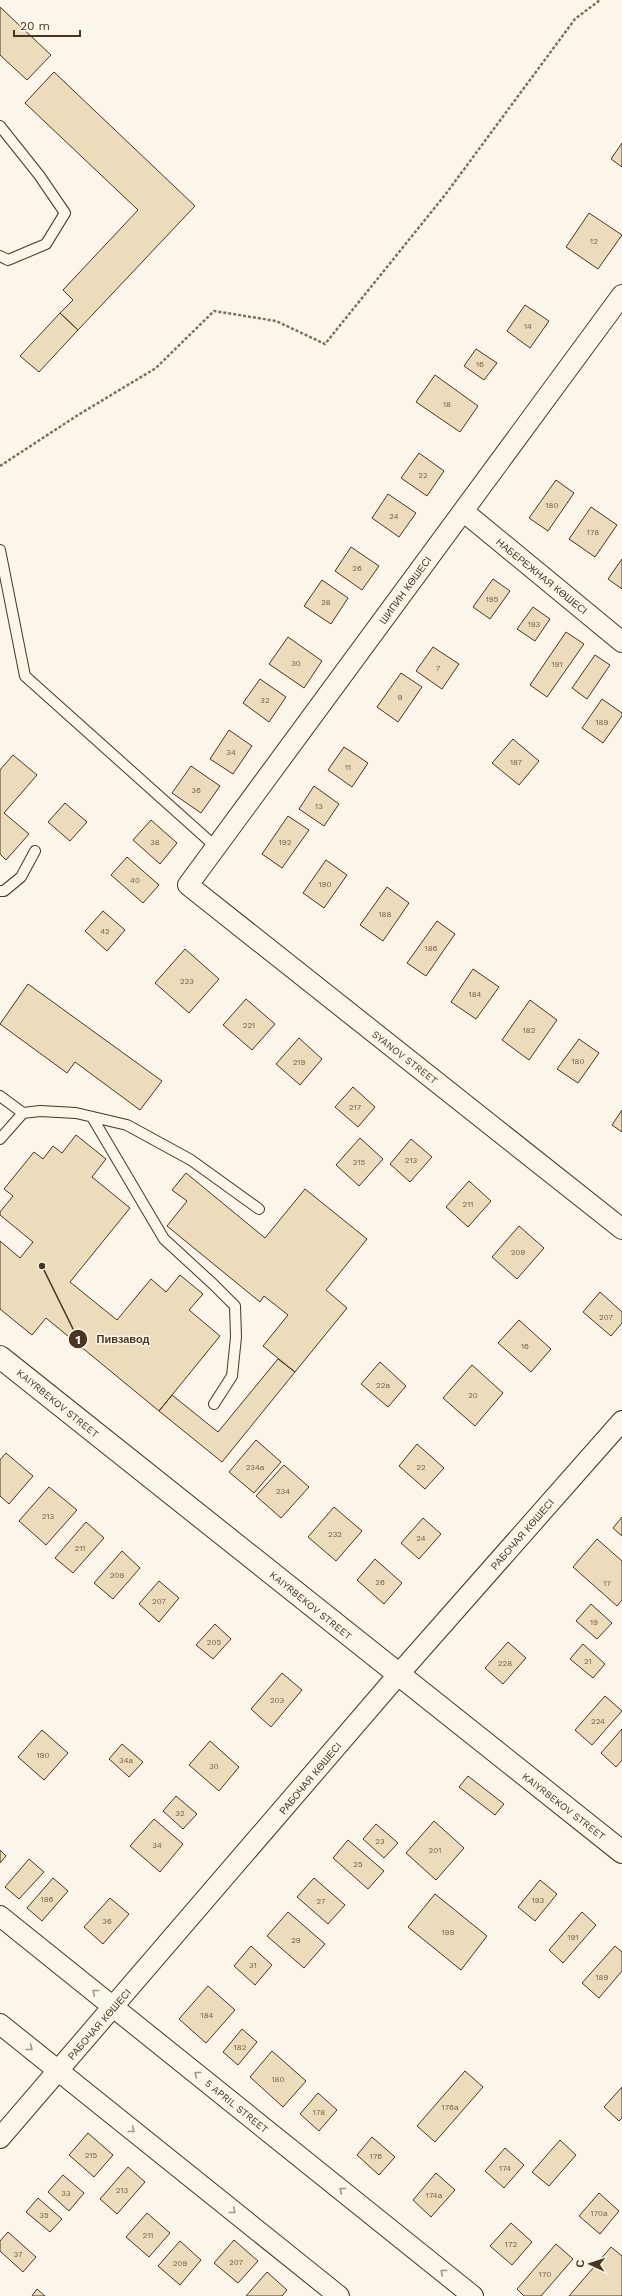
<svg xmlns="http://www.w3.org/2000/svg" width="622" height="2296" font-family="'Work Sans',sans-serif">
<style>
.building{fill:#ecdcbc;stroke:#4a3520}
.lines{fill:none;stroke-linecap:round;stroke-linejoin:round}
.lane-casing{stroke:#4a3520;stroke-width:12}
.street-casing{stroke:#4a3520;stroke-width:22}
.secondary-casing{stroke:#4a3520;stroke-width:24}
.path{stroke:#7f6f5c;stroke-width:2.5;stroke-dasharray:3 2;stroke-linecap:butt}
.lane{stroke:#fbf6e9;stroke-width:10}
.street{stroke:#fbf6e9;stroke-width:20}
.secondary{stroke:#fbf6e9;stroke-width:22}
.oneway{stroke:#a29684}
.labels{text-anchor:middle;stroke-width:3;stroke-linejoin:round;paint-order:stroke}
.number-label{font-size:8px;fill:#725f47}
.street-label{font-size:10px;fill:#4a3520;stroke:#fbf6e9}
.leader{fill:none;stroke:#4a3520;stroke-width:1.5}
.callout-dot{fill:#4a3520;stroke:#fbf6e9;stroke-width:1.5}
.mark-label{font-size:12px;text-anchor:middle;font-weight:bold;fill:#fff}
.callout-label{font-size:11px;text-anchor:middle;font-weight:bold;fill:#4a3520;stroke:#fbf6e9;stroke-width:3;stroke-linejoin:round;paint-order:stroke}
</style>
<rect width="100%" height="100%" fill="#fbf6e9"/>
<path class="building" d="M0,7l51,48 -24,25 -27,-25z
M54,72l141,134 -117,124 -18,-17 13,-13 -10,-10 75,-80 -113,-107z
M622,143v24l-11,-8z
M589,213l33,22 -24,34 -32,-22z
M525,305l24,16 -19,27 -23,-17z
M60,313l18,17 -39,42 -19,-16z
M476,349l21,14 -13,17 -20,-14z
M435,375l43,31 -18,26 -44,-30z
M419,453l25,18 -17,25 -26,-18z
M556,480l18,13 -26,38 -19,-13z
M388,494l28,19 -17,24 -27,-19z
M591,507l26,18 -22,32 -26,-18z
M351,547l28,19 -17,24 -27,-19z
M622,559v30l-14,-10z
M493,579l17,12 -20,28 -17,-12z
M322,580l26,18 -17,26 -27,-18z
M533,607l17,12 -15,22 -18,-12z
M566,632l18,12 -37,53 -17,-12z
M288,637l34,24 -18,27 -35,-24z
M433,647l26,17 -17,25 -26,-18z
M595,655l15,10 -23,34 -15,-11z
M401,673l21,14 -24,35 -21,-15z
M260,679l26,18 -17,25 -26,-19z
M602,699l20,14v3l-19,27 -21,-15z
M229,730l23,16 -19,28 -23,-15z
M513,739l26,22 -20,24 -27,-22z
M344,747l24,16 -16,24 -24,-17z
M13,755l24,20 -33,38 25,21 -23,26 -6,-6v-84z
M191,766l29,20 -19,27 -29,-20z
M314,786l25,18 -15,22 -25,-17z
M65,803l22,19 -17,19 -22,-19z
M288,816l21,14 -27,38 -20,-14z
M151,820l26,23 -17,21 -27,-24z
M127,857l32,28 -16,18 -32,-28z
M326,860l21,15 -23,33 -21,-15z
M387,887l22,16 -26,38 -23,-16z
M103,911l22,19 -18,21 -22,-20z
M437,921l18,13 -29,42 -19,-13z
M185,949l34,30 -30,34 -34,-30z
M473,969l26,18 -23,32 -25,-17z
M28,984l134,97 -22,29 -65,-48 -8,11 -67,-49z
M246,999l29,25 -23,26 -29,-25z
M530,1000l27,20 -28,40 -27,-20z
M299,1038l23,21 -22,26 -24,-21z
M579,1039l20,14 -21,30 -21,-14z
M353,1087l22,20 -17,20 -23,-20z
M622,1110v22l-10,-7z
M76,1135l30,24 -14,18 38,31 -60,74 47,38 34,-41 15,13 14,-17 23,19 -14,16 31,26 -61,75 -113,-93 -14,17 -32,-26v-68l20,17 13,-16 -33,-27v-3l13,-16 -9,-7 30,-37 9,7 10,-13 9,7z
M360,1138l23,21 -24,27 -23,-21z
M411,1139l21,18 -22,25 -20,-18z
M186,1173l79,65 40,-49 62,50 -41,51 21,18 -52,64 -32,-26 25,-31 -24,-19 -4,6 -93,-76 20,-25 -15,-11z
M469,1181l22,20 -23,26 -22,-20z
M519,1226l25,22 -27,31 -25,-22z
M600,1292l22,20v11l-11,13 -28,-24z
M519,1320l32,29 -20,23 -33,-29z
M278,1359l17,13 -73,90 -63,-51 13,-16 46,37z
M380,1362l26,24 -18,21 -27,-23z
M472,1365l31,28 -28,33 -32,-28z
M256,1440l25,22 -27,31 -25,-21z
M417,1444l27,24 -19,21 -26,-23z
M6,1453l27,23 -24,28 -9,-8v-36z
M284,1465l25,22 -28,31 -25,-22z
M49,1487l28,23 -31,35 -27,-24z
M334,1507l28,24 -26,30 -28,-24z
M622,1517v19l-9,-8z
M423,1518l18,16 -22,25 -18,-16z
M86,1522l18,16 -31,35 -18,-15z
M597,1539l25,22v39l-5,6 -44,-39z
M122,1551l18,17 -27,31 -19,-16z
M375,1559l27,24 -18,21 -27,-24z
M159,1581l20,17 -20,24 -20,-18z
M591,1604l21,19 -15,16 -21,-18z
M215,1624l16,15 -18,20 -17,-14z
M508,1642l18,16 -23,26 -18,-16z
M583,1644l22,20 -12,14 -23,-19z
M282,1673l20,17 -31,37 -20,-18z
M605,1696l17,15 -30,34 -17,-15z
M622,1729v31l-6,7 -15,-14z
M42,1730l26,23 -24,27 -26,-23z
M210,1741l29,26 -20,24 -30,-26z
M122,1744l21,18 -14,15 -20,-18z
M468,1776l36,28 -9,11 -36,-28z
M176,1796l21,18 -14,15 -20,-18z
M154,1819l29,25 -23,28 -30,-26z
M434,1821l30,27 -28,32 -30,-27z
M376,1824l22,19 -14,15 -21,-19z
M348,1840l36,31 -16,18 -35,-31z
M0,1850l6,6 -6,7z
M29,1859l15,13 -25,27 -14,-12z
M53,1878l15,13 -26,30 -15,-13z
M314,1878l31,27 -17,19 -31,-27z
M540,1880l17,14 -22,27 -17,-14z
M435,1894l52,42 -26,34 -53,-43z
M110,1898l19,16 -26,30 -19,-17z
M288,1912l37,32 -21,24 -37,-32z
M582,1912l14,13 -33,38 -14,-13z
M251,1946l21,19 -17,20 -21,-19z
M615,1946l7,6v19l-23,27 -17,-15z
M208,1986l27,24 -29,33 -27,-24z
M242,2029l15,13 -19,23 -15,-13z
M272,2051l34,30 -23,26 -33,-30z
M465,2071l18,16 -48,55 -18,-16z
M622,2087v31l-3,3 -15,-14z
M318,2093l19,17 -18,21 -19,-17z
M88,2133l25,22 -19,22 -25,-22z
M372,2137l23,20 -16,18 -22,-20z
M560,2140l16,15 -27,31 -17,-14z
M505,2148l19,17 -20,23 -19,-17z
M128,2167l17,15 -28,32 -17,-15z
M436,2173l19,17 -24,27 -18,-17z
M63,2175l21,18 -15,18 -21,-19z
M599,2193l20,18 -19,23 -21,-18z
M38,2198l24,21 -12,13 -24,-20z
M147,2213l23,20 -21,24 -23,-20z
M511,2223l21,19 -20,23 -22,-19z
M8,2232l28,25 -13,15 -23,-21v-10z
M234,2240l24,21 -20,22 -24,-20z
M180,2241l21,19 -21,25 -22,-19z
M556,2244l17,15 -32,37h-17l-7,-7z
M611,2247l11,9v40h-53z
M267,2272l20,18 -5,6h-36z
M37,2289l8,7h-13z"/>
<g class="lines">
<g class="lane-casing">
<path id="lane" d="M0,126l39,49 26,38 -19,31 -38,16 -8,-4
M0,550l25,126 191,171
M0,891h4l17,-14 14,-26
M0,1096l23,17
M92,1117l72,122 49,45 22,22 1,31 -4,39 -18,28
M0,1139l23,-26 17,-2 36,2 51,12 64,35 68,49"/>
</g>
<g class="street-casing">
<path id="street" d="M622,295l-434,590 434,344
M463,511l159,131
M0,1916l473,380
M0,2024l339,272
M0,2138l398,-463 224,-254"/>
</g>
<g class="secondary-casing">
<path id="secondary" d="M0,1357l622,495"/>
</g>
<path class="path" d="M0,466l78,-51 78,-47 58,-57 62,10 49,23 120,-149 130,-176 25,-19"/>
<use href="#lane" class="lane"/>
<use href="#street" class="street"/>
<use href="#secondary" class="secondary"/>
</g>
<defs><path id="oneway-chevron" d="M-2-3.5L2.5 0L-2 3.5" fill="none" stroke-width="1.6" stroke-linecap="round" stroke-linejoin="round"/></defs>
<g class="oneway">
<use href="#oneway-chevron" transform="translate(95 1992) rotate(-141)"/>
<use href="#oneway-chevron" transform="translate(30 2048) rotate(39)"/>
<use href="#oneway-chevron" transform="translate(197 2074) rotate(-141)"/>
<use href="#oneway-chevron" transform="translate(132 2130) rotate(39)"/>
<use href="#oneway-chevron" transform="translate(342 2190) rotate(-141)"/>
<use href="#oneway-chevron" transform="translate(233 2211) rotate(39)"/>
<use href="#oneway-chevron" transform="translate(443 2272) rotate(-141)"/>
</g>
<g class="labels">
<g class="number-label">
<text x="594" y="244">12</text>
<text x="528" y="329">14</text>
<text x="480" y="367">16</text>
<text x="447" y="407">18</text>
<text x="423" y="478">22</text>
<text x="552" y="508">180</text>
<text x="394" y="519">24</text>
<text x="593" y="535">178</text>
<text x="357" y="571">26</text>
<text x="492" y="602">195</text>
<text x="326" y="605">28</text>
<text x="534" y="627">193</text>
<text x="296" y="666">30</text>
<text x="557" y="667">191</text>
<text x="438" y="671">7</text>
<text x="400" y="700">9</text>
<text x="265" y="703">32</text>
<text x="602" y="725">189</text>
<text x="231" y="755">34</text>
<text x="516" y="765">187</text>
<text x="348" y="770">11</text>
<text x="196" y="793">36</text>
<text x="319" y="809">13</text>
<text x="155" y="845">38</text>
<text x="285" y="845">192</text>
<text x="135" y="883">40</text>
<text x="325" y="887">190</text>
<text x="385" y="917">188</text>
<text x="105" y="934">42</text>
<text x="431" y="951">186</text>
<text x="187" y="984">223</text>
<text x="475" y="997">184</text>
<text x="249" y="1028">221</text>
<text x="529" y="1033">182</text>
<text x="578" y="1064">180</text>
<text x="299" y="1065">219</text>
<text x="355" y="1110">217</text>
<text x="411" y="1163">213</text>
<text x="359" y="1165">215</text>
<text x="468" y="1207">211</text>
<text x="518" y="1255">209</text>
<text x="606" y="1320">207</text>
<text x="525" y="1349">16</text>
<text x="383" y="1388">22а</text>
<text x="473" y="1398">20</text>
<text x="255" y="1470">234а</text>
<text x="421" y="1470">22</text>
<text x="283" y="1494">234</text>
<text x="48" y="1519">213</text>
<text x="335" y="1537">232</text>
<text x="421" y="1541">24</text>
<text x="80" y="1551">211</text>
<text x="117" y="1578">209</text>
<text x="380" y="1585">26</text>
<text x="607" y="1586">17</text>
<text x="159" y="1604">207</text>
<text x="594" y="1625">19</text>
<text x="214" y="1645">205</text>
<text x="588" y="1664">21</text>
<text x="505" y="1666">228</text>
<text x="277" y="1703">203</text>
<text x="598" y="1724">224</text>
<text x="43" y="1758">190</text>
<text x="126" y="1763">34а</text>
<text x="214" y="1769">30</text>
<text x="180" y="1816">32</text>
<text x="380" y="1844">23</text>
<text x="157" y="1848">34</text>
<text x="435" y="1853">201</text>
<text x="358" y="1867">25</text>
<text x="47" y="1902">186</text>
<text x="538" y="1903">193</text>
<text x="321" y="1904">27</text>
<text x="107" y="1924">36</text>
<text x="448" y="1935">199</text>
<text x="573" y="1940">191</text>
<text x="296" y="1943">29</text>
<text x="253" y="1968">31</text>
<text x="602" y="1980">189</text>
<text x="207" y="2018">184</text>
<text x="240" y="2050">182</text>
<text x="278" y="2082">180</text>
<text x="450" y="2110">176а</text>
<text x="319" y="2115">178</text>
<text x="91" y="2158">215</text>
<text x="376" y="2159">176</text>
<text x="505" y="2171">174</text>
<text x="122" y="2193">213</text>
<text x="66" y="2196">33</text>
<text x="434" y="2198">174а</text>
<text x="599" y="2216">170а</text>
<text x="44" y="2218">35</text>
<text x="148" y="2238">211</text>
<text x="511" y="2247">172</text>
<text x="18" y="2257">37</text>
<text x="236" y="2265">207</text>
<text x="180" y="2266">209</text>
<text x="545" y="2277">170</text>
</g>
<g class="street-label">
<text transform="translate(542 576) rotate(39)" y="4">НАБЕРЕЖНАЯ КӨШЕСІ</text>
<text transform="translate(405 590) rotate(-54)" y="4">ШИПИН КӨШЕСІ</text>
<text transform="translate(405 1057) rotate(38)" y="4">SYANOV STREET</text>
<text transform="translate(58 1403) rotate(39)" y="4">KAIYRBEKOV STREET</text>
<text transform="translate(522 1534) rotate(-49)" y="4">РАБОЧАЯ КӨШЕСІ</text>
<text transform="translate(311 1605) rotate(39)" y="4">KAIYRBEKOV STREET</text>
<text transform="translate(310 1778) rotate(-50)" y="4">РАБОЧАЯ КӨШЕСІ</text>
<text transform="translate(564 1806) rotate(38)" y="4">KAIYRBEKOV STREET</text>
<text transform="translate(99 2024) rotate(-49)" y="4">РАБОЧАЯ КӨШЕСІ</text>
<text transform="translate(237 2106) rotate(39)" y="4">5 APRIL STREET</text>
</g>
</g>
<path class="leader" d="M42 1266L78 1339"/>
<g class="callout-dot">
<circle cx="42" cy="1266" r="4"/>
<circle cx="78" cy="1339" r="10"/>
</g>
<g class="mark-label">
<text x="78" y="1344">1</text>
</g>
<g class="callout-label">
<text x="123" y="1343">Пивзавод</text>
</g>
<g transform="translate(590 2264) rotate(273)" stroke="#fbf6e9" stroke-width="3" paint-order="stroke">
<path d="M0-3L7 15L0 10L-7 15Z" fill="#4a3520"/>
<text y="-6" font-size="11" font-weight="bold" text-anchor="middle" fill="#4a3520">С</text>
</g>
<path d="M14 30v6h66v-6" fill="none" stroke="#4a3520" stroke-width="2"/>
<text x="20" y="30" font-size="12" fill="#4a3520" stroke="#fbf6e9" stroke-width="3" paint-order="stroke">20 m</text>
</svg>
